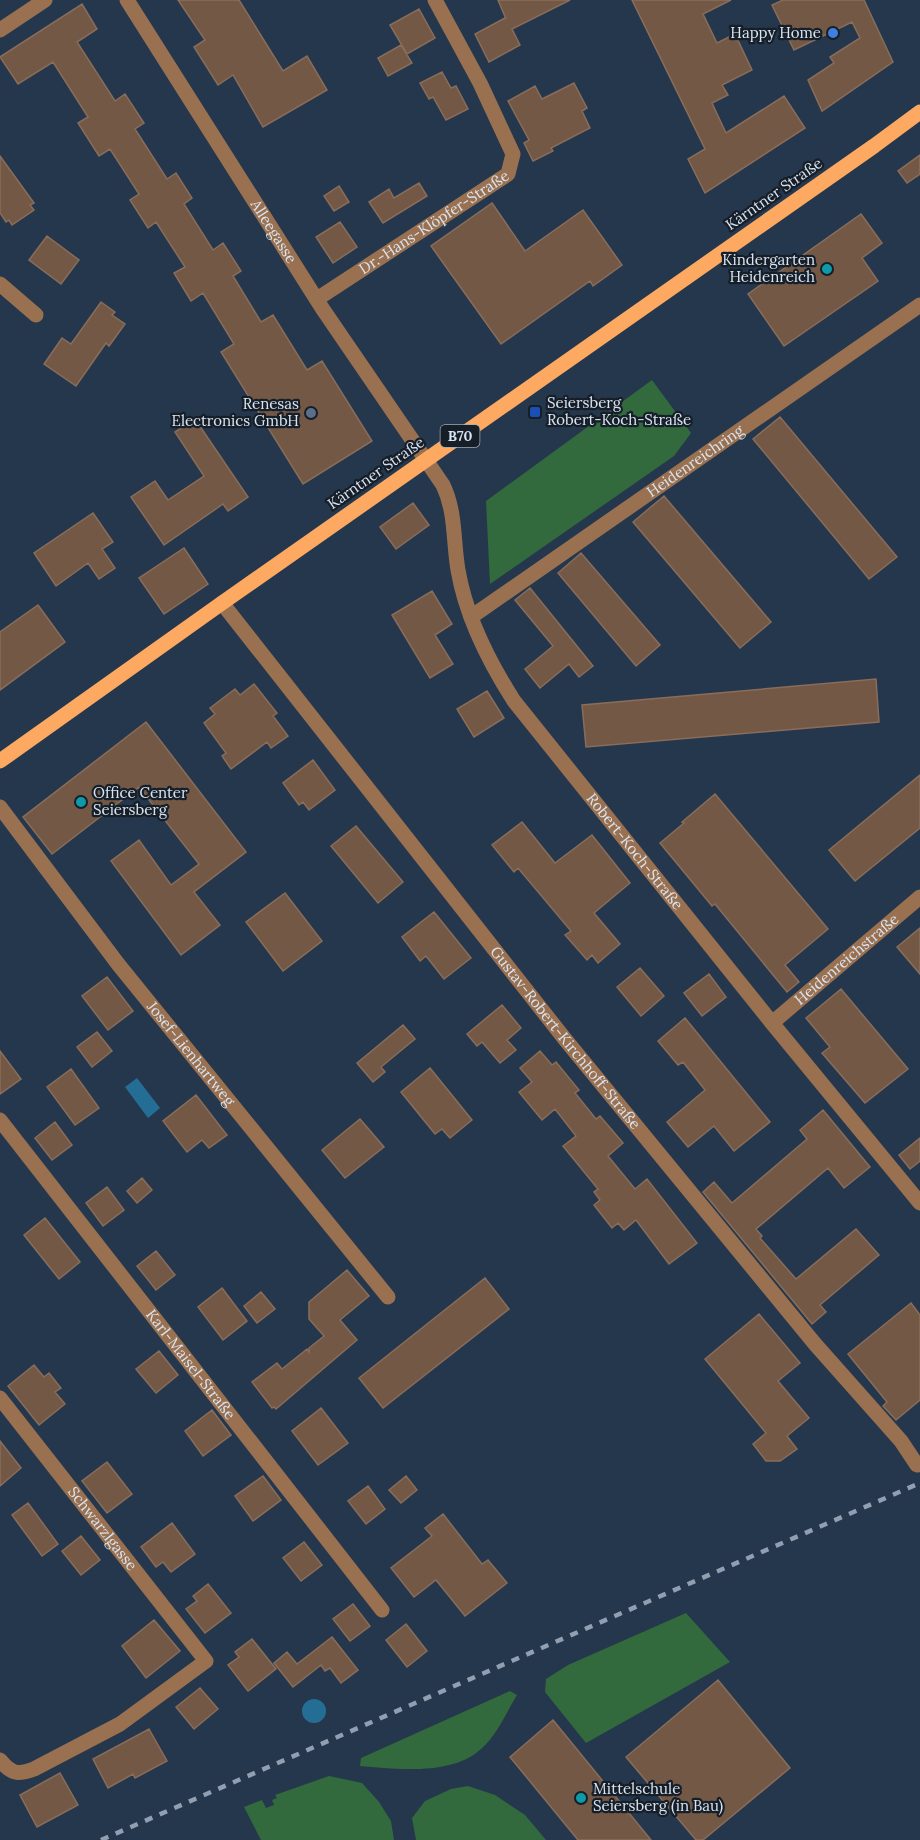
<svg xmlns="http://www.w3.org/2000/svg" width="920" height="1840" font-family="Lora,serif">
<style>
.green{fill:#326a3d}
.water{fill:#246e96}
.building{fill:#735846;stroke:#896d5a;stroke-width:1.5}
.lines{fill:none;stroke-linecap:round;stroke-linejoin:round}
.minor{stroke:#9a7150;stroke-width:15}
.major{stroke:#fda962;stroke-width:15}
.rail{stroke:#919fb0;stroke-width:4.5;stroke-dasharray:8 8;stroke-linecap:butt}
.shop-dot{fill:#3f7fe0;stroke:#161e28;stroke-width:2}
.culture-dot{fill:#0f9aa8;stroke:#161e28;stroke-width:2}
.transit-dot{fill:#1a4fb4;stroke:#161e28;stroke-width:2}
.service-dot{fill:#5c6f8a;stroke:#161e28;stroke-width:2}
.labels{text-anchor:middle;stroke-width:4.5;stroke-linejoin:round;paint-order:stroke}
.shield{fill:#161e28;stroke:#9ea9b5;stroke-width:1.5}
.shield-label{font-size:14px;font-weight:bold;fill:#d9e4f2}
.poi-label{font-size:15px;fill:#d9e4f2;stroke:#161e28;text-anchor:end}
.street-label{font-size:15px;fill:#d9e4f2;stroke:#161e28}
</style>
<rect width="100%" height="100%" fill="#25374d"/>
<path class="green" d="M652,380l39,53 -17,23 -184,128 -4,-83z
M686,1613l44,49 -144,81 -41,-51 1,-13 22,-14z
M510,1691l7,4c-11,18 -20,40 -36,54 -29,27 -85,20 -121,17l1,-8z
M329,1776l33,7 17,19 12,19 3,19h-133l-17,-33 18,-7 4,8 8,-3 -2,-5 5,-2 -2,-3z
M468,1786l27,9 30,20 21,25h-130l-4,-22 13,-17 26,-12z"/>
<path class="water" d="M137,1078l23,30 -12,10 -23,-31z
M302 1711a12 12 0 1 1 24 0a12 12 0 1 1-24 0Z"/>
<path class="building" d="M178,0h61l44,71 24,-15 20,34 -64,37 -30,-52 -15,10 -24,-38 11,-7z
M498,0h72l-58,29 8,16 -31,17 -14,-28 30,-16 1,1z
M632,0h99l-28,14 14,29 18,-9 17,36 -30,15 6,10 -16,8 14,30 58,-37 21,32 -100,65 -17,-34 17,-10z
M783,0h81l29,62 -71,49 -14,-31 26,-17 -4,-6 30,-19 -8,-16 -58,28 -22,-45z
M82,4l15,25 -20,13 38,59 10,-7 19,29 -9,6 32,50 9,-6 16,25 -8,6 29,46 10,-7 18,28 -8,5 28,46 12,-7 34,55 15,-9 50,80 -69,43 -82,-132 13,-8 -31,-51 -12,8 -17,-28 11,-6 -29,-45 -8,6 -18,-28 9,-6 -29,-45 -11,7 -21,-33 10,-6 -35,-55 -35,22 -18,-27z
M419,9l16,29 -28,16 -17,-29z
M401,45l11,18 -24,13 -10,-18z
M442,72l9,16 5,-2 12,23 -22,11 -13,-23 -4,2 -9,-16z
M574,83l13,25 -5,3 8,17 -39,20 2,3 -20,10 -9,-18 5,-3 -21,-39 27,-15 7,13z
M920,155v19l-13,9 -9,-12z
M0,156l34,47 -4,2 4,5 -22,15 -3,-5 -3,2 -6,-9z
M419,183l8,13 -44,27 -14,-21 20,-13 5,9z
M339,186l10,16 -15,9 -10,-15z
M492,203l33,48 58,-41 39,55 -29,21 -3,-5 -89,63 -70,-98z
M861,214l21,29 -20,15 16,23 -94,65 -36,-52z
M340,222l17,25 -24,16 -17,-26z
M47,236l32,24 -18,24 -32,-24z
M101,302l14,10 -3,3 13,9 -16,22 -3,-3 -30,43 -32,-22 18,-26 9,6z
M780,417l117,140 -28,22 -116,-140z
M195,419l53,78 -20,14 -5,-7 -59,41 -33,-48 24,-16 13,19 36,-24 -29,-44z
M664,496l107,126 -31,26 -107,-126z
M413,503l16,22 -33,24 -16,-22z
M93,513l20,29 -11,7 13,19 -16,11 -11,-16 -32,23 -22,-33z
M184,548l24,36 -44,30 -25,-36z
M581,553l79,92 -24,21 -78,-93z
M530,588l63,78 -14,11 -10,-13 -29,24 -15,-19 28,-23 -38,-46z
M432,591l20,33 -17,11 18,29 -23,14 -38,-63z
M38,605l27,37 -65,48v-58z
M876,679l3,43 -293,25 -4,-42z
M254,684l23,29 -4,3 15,20 -17,12 -4,-6 -36,27 -9,-13 4,-3 -22,-30 11,-9 -5,-6 25,-19 5,6z
M487,691l17,27 -30,19 -17,-28z
M146,722l100,130 -52,40 26,33 -39,30 -70,-94 28,-21 32,45 28,-21 -60,-77 -87,67 -29,-37z
M313,760l22,30 -26,20 -6,-8 -4,3 -16,-22z
M920,775v53l-65,53 -26,-31z
M715,794l113,135 -43,36 14,17 -12,10 -72,-88 -3,2 -52,-63 24,-20 -2,-1z
M522,822l33,41 37,-28 38,48 -36,30 26,31 -22,19 -6,-8 -5,5 -22,-25 6,-4 -53,-63 -4,4 -22,-27z
M356,826l47,56 -25,21 -47,-57z
M285,893l37,48 -39,30 -37,-49z
M434,912l37,46 -27,21 -18,-23 -6,5 -18,-24z
M920,928v46l-23,-27z
M640,968l24,28 -23,20 -24,-29z
M709,974l17,23 -24,19 -18,-23z
M107,977l26,34 -25,19 -26,-34z
M841,989l67,80 -43,34 -43,-50 8,-6 -24,-29z
M502,1005l19,23 -14,12 9,10 -16,13 -18,-21 -5,4 -10,-12z
M685,1018l85,104 -36,29 -20,-25 -26,21 -21,-25 38,-32 -22,-28 -5,3 -20,-24z
M403,1025l12,14 -34,28 4,5 -12,10 -16,-19z
M97,1032l15,19 -20,16 -15,-20z
M0,1051l21,28 -21,15z
M540,1051l12,14 4,-3 23,28 -4,3 21,26 4,-3 23,27 -15,13 27,33 12,-10 50,64 -28,21 -33,-44 -12,10 -6,-7 -6,5 -18,-23 6,-5 -6,-8 4,-3 -35,-43 13,-10 -21,-27 -13,11 -23,-28 13,-10 -12,-14z
M430,1068l42,52 -22,18 -8,-9 -7,5 -34,-42z
M71,1069l28,39 -24,17 -28,-38z
M196,1095l31,40 -18,13 -7,-8 -15,12 -24,-31z
M823,1110l47,57 -26,21 -16,-20 -72,61 6,7 -2,2 36,41 60,-50 23,26 -59,50 6,7 -14,12 -109,-132 11,-10 18,21 75,-64 -7,-9z
M360,1119l24,28 -39,31 -23,-28z
M55,1122l17,23 -20,15 -17,-22z
M920,1138v23l-10,8 -11,-14z
M142,1178l10,12 -15,13 -10,-12z
M107,1187l17,23 -21,16 -17,-23z
M45,1218l35,44 -21,17 -35,-44z
M156,1251l19,24 -19,15 -19,-24z
M347,1270l22,26 -29,24 17,20 -81,69 -2,-2 -2,1 -20,-26 25,-19 5,6 25,-20 2,3v-4l15,-12 -15,-17v-17z
M485,1278l24,31 -126,99 -24,-30z
M222,1288l25,33 -24,19 -25,-33z
M261,1292l14,17 -18,14 -13,-17z
M911,1303l9,12v85l-24,20 -13,-14 4,-4 -39,-48z
M759,1314l41,49 -22,18 31,37 -22,18 10,13 -17,12h-14l-13,-17 13,-11 -61,-74z
M159,1351l19,24 -22,18 -20,-24z
M34,1365l10,12 5,-4 12,15 -6,4 10,12 -26,21 -31,-39z
M321,1408l27,35 -30,22 -26,-34z
M212,1410l19,25 -28,21 -18,-25z
M0,1441l21,27 -21,18z
M107,1462l25,32 -25,19 -25,-32z
M263,1476l18,24 -28,21 -18,-25z
M406,1476l11,14 -16,13 -12,-13z
M368,1486l17,23 -19,15 -18,-23z
M28,1503l30,41 -16,12 -30,-41z
M443,1514l39,50 6,-4 19,23 -42,33 -29,-36 -22,17 -23,-29 41,-32 -7,-8z
M172,1523l23,31 -24,18 -8,-10 -7,5 -15,-20z
M81,1536l19,24 -19,15 -19,-24z
M304,1542l18,23 -21,16 -18,-23z
M208,1584l23,29 -26,20 -19,-24 11,-8 -4,-5z
M353,1604l17,22 -20,15 -17,-22z
M154,1620l26,31 -34,27 -24,-32z
M406,1624l21,27 -20,16 -21,-27z
M332,1637l26,33 -17,13 -11,-15 -5,3 -4,-6 -28,22 -19,-24 13,-11 10,12z
M252,1639l24,30 -28,22 -20,-26 11,-8 -4,-5z
M718,1680l72,88 -87,72h-7l-70,-83z
M200,1688l18,21 -24,20 -18,-22z
M553,1720l98,120h-73l-68,-83z
M149,1729l18,32 -32,17 -2,-4 -25,14 -15,-29z
M60,1773l18,32 -41,22 -17,-32z"/>
<g class="lines">
<g class="minor">
<path id="s1" d="M127,0l195,308 121,177c13,27 10,56 15,85 8,47 31,92 56,131l258,322 148,180"/>
<path d="M0,30l45,-30"/>
<path d="M0,284l36,31"/>
<path id="s2" d="M317,299l191,-125 5,-20 -33,-71 -45,-83"/>
<path id="s3" d="M222,603l342,435 251,306 86,97 16,24"/>
<path id="s4" d="M471,617l449,-312"/>
<path id="s5" d="M0,807l118,157 270,333"/>
<path id="s6" d="M772,1023l148,-126"/>
<path id="s7" d="M0,1120l382,490"/>
<path id="s8" d="M0,1398l206,263 -86,63 -86,45c-16,6 -23,5 -34,-9"/>
</g>
<path class="major" d="M0,761l222,-158 652,-457 46,-34"/>
<path class="rail" d="M101,1840l819,-357"/>
</g>
<circle class="shop-dot" cx="833" cy="33" r="6"/>
<g class="culture-dot">
<circle cx="827" cy="269" r="6"/>
<circle cx="81" cy="802" r="6"/>
<circle cx="581" cy="1798" r="6"/>
</g>
<rect class="transit-dot" x="529" y="406" width="12" height="12" rx="3"/>
<circle class="service-dot" cx="311" cy="413" r="6"/>
<g class="labels">
<rect class="shield" x="440.5" y="425" width="39" height="22" rx="4.5"/>
<g class="shield-label">
<text x="460" y="441">B70</text>
</g>
<g class="poi-label">
<text x="821" y="38">Happy Home</text>
<text x="815" y="265">Kindergarten<tspan x="815" dy="17">Heidenreich</tspan></text>
<text x="547" y="408" text-anchor="start">Seiersberg<tspan x="547" dy="17">Robert-Koch-Straße</tspan></text>
<text x="299" y="409">Renesas<tspan x="299" dy="17">Electronics GmbH</tspan></text>
<text x="93" y="798" text-anchor="start">Office Center<tspan x="93" dy="17">Seiersberg</tspan></text>
<text x="593" y="1794" text-anchor="start">Mittelschule<tspan x="593" dy="17">Seiersberg (in Bau)</tspan></text>
</g>
<g class="street-label">
<text transform="translate(774 194) rotate(-35)" y="5">Kärntner Straße</text>
<text dy="5" stroke="none"><textPath href="#s2" startOffset="140">Dr.-Hans-Klöpfer-Straße</textPath></text>
<text dy="5" stroke="none"><textPath href="#s1" startOffset="274">Alleegasse</textPath></text>
<text dy="5" stroke="none"><textPath href="#s4" startOffset="273">Heidenreichring</textPath></text>
<text transform="translate(376 473) rotate(-35)" y="5">Kärntner Straße</text>
<text dy="5" stroke="none"><textPath href="#s1" startOffset="1002">Robert-Koch-Straße</textPath></text>
<text dy="5" stroke="none"><textPath href="#s6" startOffset="98">Heidenreichstraße</textPath></text>
<text dy="5" stroke="none"><textPath href="#s3" startOffset="554">Gustav-Robert-Kirchhoff-Straße</textPath></text>
<text dy="5" stroke="none"><textPath href="#s5" startOffset="312">Josef-Lienhartweg</textPath></text>
<text dy="5" stroke="none"><textPath href="#s7" startOffset="310">Karl-Maisel-Straße</textPath></text>
<text dy="5" stroke="none"><textPath href="#s8" startOffset="166">Schwarzlgasse</textPath></text>
</g>
</g>
</svg>
